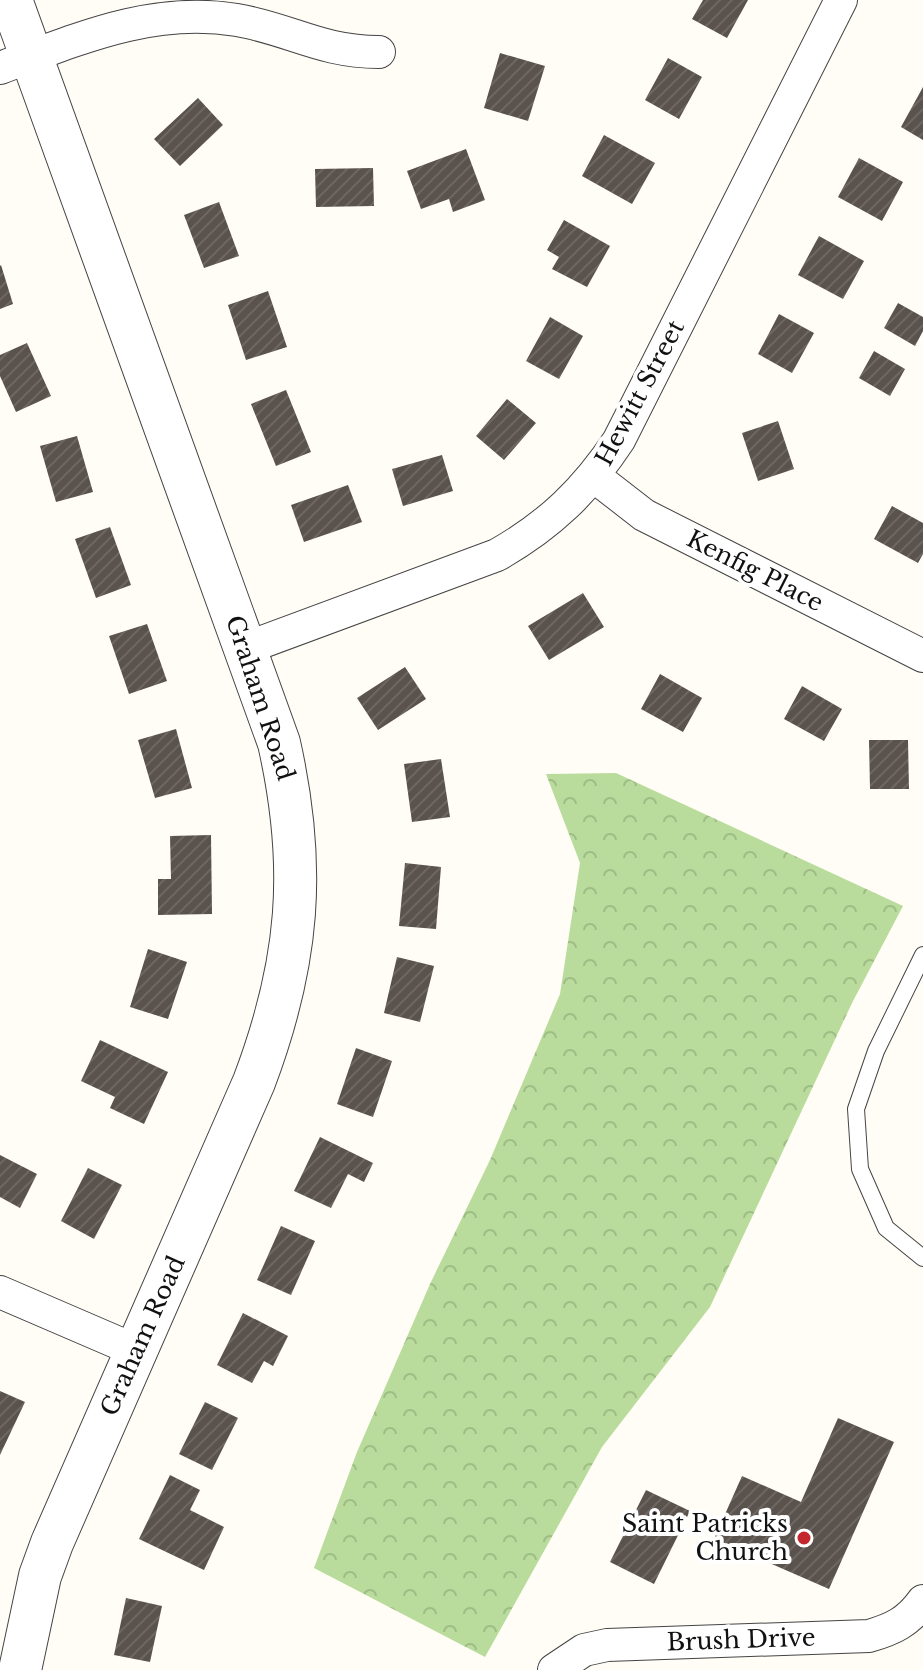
<svg xmlns="http://www.w3.org/2000/svg" width="923" height="1670" font-family="'Libre Baskerville',serif">
<style>
.forest{fill:url(#forest-crowns)}
.building{fill:url(#building-hatch)}
.lines{fill:none;stroke-linecap:round;stroke-linejoin:round}
.service-casing{stroke:#444;stroke-width:18}
.minor-casing{stroke:#444;stroke-width:34}
.tertiary-casing{stroke:#444;stroke-width:44}
.service{stroke:#fff;stroke-width:16}
.minor{stroke:#fff;stroke-width:32}
.tertiary{stroke:#fff;stroke-width:42}
.poi-dot{fill:#c4262e;stroke:#fff;stroke-width:3}
.labels{text-anchor:middle;stroke-width:8;stroke-linejoin:round;paint-order:stroke}
.street-label{font-size:24px;fill:#111;stroke:#fff}
.poi-label{font-size:24px;fill:#111;stroke:#fff;text-anchor:end}
</style>
<defs>
<pattern id="forest-crowns" width="20" height="18" patternUnits="userSpaceOnUse" patternTransform="scale(2)"><rect width="20" height="18" fill="#b9dc9c"/><path d="M2 6a3 3 0 1 1 6 0M12 15a3 3 0 1 1 6 0" fill="none" stroke="#9ebc85"/></pattern>
<pattern id="building-hatch" width="6" height="6" patternUnits="userSpaceOnUse" patternTransform="scale(2)"><rect width="6" height="6" fill="#5a524d"/><path d="M-1 1l2-2M0 6l6-6M5 7l2-2" fill="none" stroke="#6d6662"/></pattern>
</defs>
<rect width="100%" height="100%" fill="#fffdf5"/>
<path class="forest" d="M616,773l287,133 -51,97 -142,304 -108,140 -117,210 -171,-89 43,-116 73,-168 60,-124 70,-166 20,-131 -34,-89z"/>
<path class="building" d="M703,0h45l-21,38 -35,-19z
M500,53l45,13 -17,55 -44,-13z
M668,58l34,19 -23,42 -34,-19z
M923,87v53l-22,-13z
M198,98l25,27 -43,41 -26,-27z
M604,135l51,28 -23,41 -50,-28z
M466,149l19,51 -32,12 -4,-13 -28,10 -14,-38z
M859,158l44,24 -21,39 -44,-24z
M373,168l1,38 -58,1 -1,-38z
M219,202l20,54 -35,12 -20,-53z
M564,220l46,26 -23,41 -35,-18 7,-12 -12,-7z
M819,236l45,25 -21,38 -45,-24z
M1,265l12,39 -13,5v-43z
M268,291l19,56 -41,13 -18,-55z
M898,303l25,14v14l-8,15 -31,-18z
M779,314l35,19 -22,40 -34,-19z
M550,317l33,19 -24,43 -33,-18z
M27,343l24,53 -35,16 -16,-36v-21z
M874,351l31,18 -15,27 -31,-18z
M286,390l25,62 -35,14 -25,-62z
M507,399l29,24 -32,37 -28,-24z
M778,421l16,48 -36,12 -16,-48z
M77,436l16,56 -37,10 -16,-56z
M442,455l11,36 -50,15 -11,-37z
M348,485l14,37 -58,20 -13,-37z
M892,506l31,17v31l-5,9 -44,-24z
M110,527l21,58 -35,13 -21,-59z
M583,593l21,34 -55,33 -21,-34z
M147,624l20,57 -38,13 -20,-58z
M405,667l21,32 -48,31 -21,-32z
M660,674l42,24 -19,34 -42,-23z
M802,686l40,23 -18,32 -40,-22z
M176,729l16,59 -37,10 -17,-58z
M869,740h39l1,49h-39z
M441,759l9,58 -38,5 -8,-58z
M211,835l1,79 -54,1v-36h13l-1,-43z
M405,863l36,4 -5,62 -37,-3z
M148,949l39,13 -19,57 -38,-12z
M397,957l37,9 -14,56 -36,-9z
M100,1040l68,32 -24,52 -34,-16 5,-11 -34,-16z
M356,1048l36,13 -19,56 -36,-13z
M320,1137l53,26 -9,19 -16,-8 -17,34 -37,-17z
M0,1155l37,19 -17,34 -20,-11z
M88,1168l34,17 -28,54 -33,-18z
M281,1226l34,15 -24,54 -34,-15z
M243,1313l45,23 -15,30 -9,-5 -12,22 -35,-18z
M0,1391l25,11 -25,53z
M205,1402l33,16 -26,52 -33,-16z
M838,1418l56,24 -65,147 -115,-50 28,-63 59,26z
M170,1475l30,15 -10,20 34,17 -20,43 -65,-31z
M646,1490l44,21 -36,73 -44,-22z
M126,1598l36,8 -12,56 -36,-7z"/>
<g class="lines">
<g class="service-casing">
<path id="service" d="M923,955l-47,96 -20,58 4,60 26,59 37,30"/>
</g>
<g class="minor-casing">
<path id="minor" d="M0,68c78,-29 152,-62 237,-48 53,9 84,32 142,32
M595,477l49,38 279,141
M246,648l251,-93c53,-30 89,-65 122,-115l222,-440
M0,1292l137,59
M554,1670l30,-20 23,-5 262,-9c24,-7 39,-14 54,-35"/>
</g>
<g class="tertiary-casing">
<path id="tertiary" d="M11,0l268,743c28,124 20,220 -25,339l-202,461 -12,33 -20,94"/>
</g>
<use href="#service" class="service"/>
<use href="#minor" class="minor"/>
<use href="#tertiary" class="tertiary"/>
</g>
<circle class="poi-dot" cx="804" cy="1538" r="8"/>
<g class="labels">
<g class="street-label">
<text transform="translate(640 393) rotate(-62)" y="8">Hewitt Street</text>
<text transform="translate(755 571) rotate(27)" y="8">Kenfig Place</text>
<text transform="translate(260 698) rotate(72)" y="8">Graham Road</text>
<text transform="translate(143 1336) rotate(-66)" y="8">Graham Road</text>
<text transform="translate(741 1640) rotate(-2)" y="8">Brush Drive</text>
</g>
<g class="poi-label">
<text x="788" y="1532">Saint Patricks<tspan x="788" dy="28">Church</tspan></text>
</g>
</g>
</svg>
